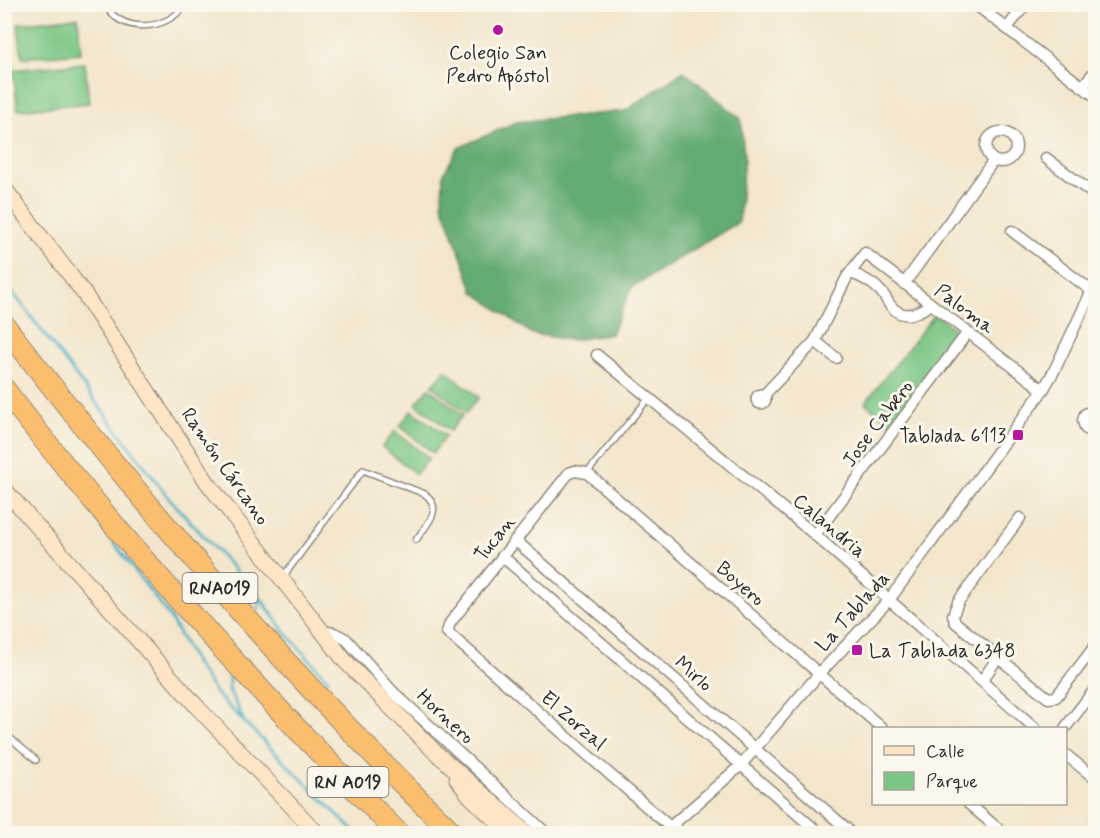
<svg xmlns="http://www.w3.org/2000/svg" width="1100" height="838" font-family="Mynerve,sans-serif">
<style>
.green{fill:#7bc685;stroke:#537858;stroke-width:1.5}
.forest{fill:#64ab72;stroke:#486b4e;stroke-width:1.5}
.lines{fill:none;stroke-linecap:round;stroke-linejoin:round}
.stream{stroke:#45aec4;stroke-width:3}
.lane-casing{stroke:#8f887c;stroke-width:8}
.street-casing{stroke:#8f887c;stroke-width:13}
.secondary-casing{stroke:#8f887c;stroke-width:17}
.highway-casing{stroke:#8f887c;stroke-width:23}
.lane{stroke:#fff;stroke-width:5}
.street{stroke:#fff;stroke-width:10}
.secondary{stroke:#fde5c5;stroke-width:15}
.highway{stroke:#fbbe6e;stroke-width:21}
.poi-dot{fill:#b5179e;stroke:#fbf7ec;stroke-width:2}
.labels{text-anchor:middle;stroke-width:6;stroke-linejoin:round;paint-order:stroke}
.shield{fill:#fbf7ec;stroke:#696865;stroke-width:1.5}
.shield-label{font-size:18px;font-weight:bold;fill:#2b2b2b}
.poi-label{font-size:20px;fill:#2b2b2b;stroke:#fbf7ec}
.street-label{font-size:20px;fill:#2b2b2b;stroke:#fbf7ec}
</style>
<rect width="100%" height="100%" fill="#fbf7ec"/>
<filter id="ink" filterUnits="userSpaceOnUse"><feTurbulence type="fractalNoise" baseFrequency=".0167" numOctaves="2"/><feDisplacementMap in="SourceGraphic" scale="12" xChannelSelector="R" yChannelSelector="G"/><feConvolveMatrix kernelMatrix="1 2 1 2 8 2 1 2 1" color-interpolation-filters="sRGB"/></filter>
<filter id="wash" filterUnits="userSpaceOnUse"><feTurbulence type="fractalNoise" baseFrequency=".008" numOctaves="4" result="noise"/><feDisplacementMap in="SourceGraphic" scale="24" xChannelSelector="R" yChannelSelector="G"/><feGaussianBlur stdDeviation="1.35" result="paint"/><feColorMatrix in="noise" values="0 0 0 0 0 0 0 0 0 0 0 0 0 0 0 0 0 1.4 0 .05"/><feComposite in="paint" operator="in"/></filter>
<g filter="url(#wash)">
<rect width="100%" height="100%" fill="#f3e6cc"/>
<path class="green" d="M78,17l3,36 -59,5 -4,-34z
M85,63l4,40 -71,7 -5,-40z
M935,314l27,21 -69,90 -28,-22z
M445,370l34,27 -13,16 -34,-27z
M429,388l34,27 -13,16 -34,-27z
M412,410l34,26 -13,17 -33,-27z
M395,431l34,27 -13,16 -34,-27z"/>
<path class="forest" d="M684,71l57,48 3,38 -5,65 -107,65 -21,47 -39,6 -40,-6 -58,-42 -32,-88 1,-29 15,-27 58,-26 109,-11z"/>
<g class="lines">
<path class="stream" d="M4,281l164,216 93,102 23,32 44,49
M97,520l72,96 26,47 22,32 140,139
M257,611l4,-12
M229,679v11l14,29"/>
</g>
</g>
<g filter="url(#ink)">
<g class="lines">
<g class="lane-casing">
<path id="lane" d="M105,4c14,30 63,28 80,0
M587,473l62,-75
M282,578l81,-108 62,24c19,15 2,30 -9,46
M4,733l32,27"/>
</g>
<g class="street-casing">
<path id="street" d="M975,4l121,93
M1007,28l19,-24
M1082,87l14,-17
M986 147a15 15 0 1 1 30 0a15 15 0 1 1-30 0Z
M1046,158l50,38
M1012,231l80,60
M850,273c11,3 25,11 32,20 3,3 5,8 8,12 13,16 27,9 41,-1
M904,284l90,-124
M815,341l21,17
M597,355l218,180 220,193
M756.5 399a4.5 4.5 0 1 1 9 0a4.5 4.5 0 1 1-9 0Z
M764,395l51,-54 32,-64 18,-24 178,137
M1096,413l-4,-2 -7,3 -2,6 2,8 11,8
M1020,518l-62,84 -5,13 2,7 93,76 8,-1 40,-52
M815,535l153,-203
M515,540l332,289v5
M502,556l318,278
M321,631l13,2 12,6 47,53 154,142
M982,681l16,-24
M1065,728l31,-40
M1066,755l30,24
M969,804l35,30
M662,834l78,-68 79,-92 70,-74 154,-210 11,-19 42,-89
M678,834l-231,-202 3,-9 119,-150 6,-2 12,2 295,255"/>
</g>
<g class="secondary-casing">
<path id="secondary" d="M4,188l79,104 124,190 138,179 89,90 94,83
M4,489l195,220 119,125
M457,779l13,17 40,38"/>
</g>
<g class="highway-casing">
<path id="highway" d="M4,325c138,179 286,352 450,509
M4,389c121,157 255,304 395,445"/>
</g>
<use href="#lane" class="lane"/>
<use href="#street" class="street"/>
<use href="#secondary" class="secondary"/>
<use href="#highway" class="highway"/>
</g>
</g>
<g class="poi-dot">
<circle cx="498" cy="30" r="6"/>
<rect x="1012" y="429" width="12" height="12" rx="3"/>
<rect x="851" y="644" width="12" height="12" rx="3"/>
</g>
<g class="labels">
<g class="shield">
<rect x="182.5" y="573" width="75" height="30" rx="4.5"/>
<rect x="307.5" y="767" width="81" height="30" rx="4.5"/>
</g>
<g class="shield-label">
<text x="220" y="594">RNA019</text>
<text x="348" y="788">RN A019</text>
</g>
<g class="poi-label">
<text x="498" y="59">Colegio San<tspan x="498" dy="23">Pedro Apóstol</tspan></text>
<text x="1006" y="442" text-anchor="end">Tablada 6113</text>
<text x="869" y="657" text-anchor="start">La Tablada 6348</text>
</g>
<g class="street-label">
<text transform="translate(965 308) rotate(37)" y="7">Paloma</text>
<text transform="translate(877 423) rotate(-53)" y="7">Jose Cabero</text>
<text transform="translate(226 466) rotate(55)" y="7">Ramón Cárcano</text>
<text transform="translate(830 525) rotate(40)" y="7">Calandria</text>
<text transform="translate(494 538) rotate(-52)" y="7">Tucan</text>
<text transform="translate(741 583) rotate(41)" y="7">Boyero</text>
<text transform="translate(852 611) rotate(-48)" y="7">La Tablada</text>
<text transform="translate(694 673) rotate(41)" y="7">Mirlo</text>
<text transform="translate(446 716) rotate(43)" y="7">Hornero</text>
<text transform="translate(574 720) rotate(41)" y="7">El Zorzal</text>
</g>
</g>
<rect width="1100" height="838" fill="none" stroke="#fbf7ec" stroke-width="24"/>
<rect x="872" y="727" width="195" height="78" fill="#fbf7ec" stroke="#a8a59f" stroke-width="1.5"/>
<rect x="884" y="746" width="30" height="9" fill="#fde5c5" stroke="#a8a59f" stroke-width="1.5"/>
<text x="926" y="757" font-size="18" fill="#2b2b2b">Calle</text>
<rect x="884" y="772" width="30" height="18" fill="#7bc685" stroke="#a8a59f" stroke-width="1.5"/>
<text x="926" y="787" font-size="18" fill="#2b2b2b">Parque</text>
</svg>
